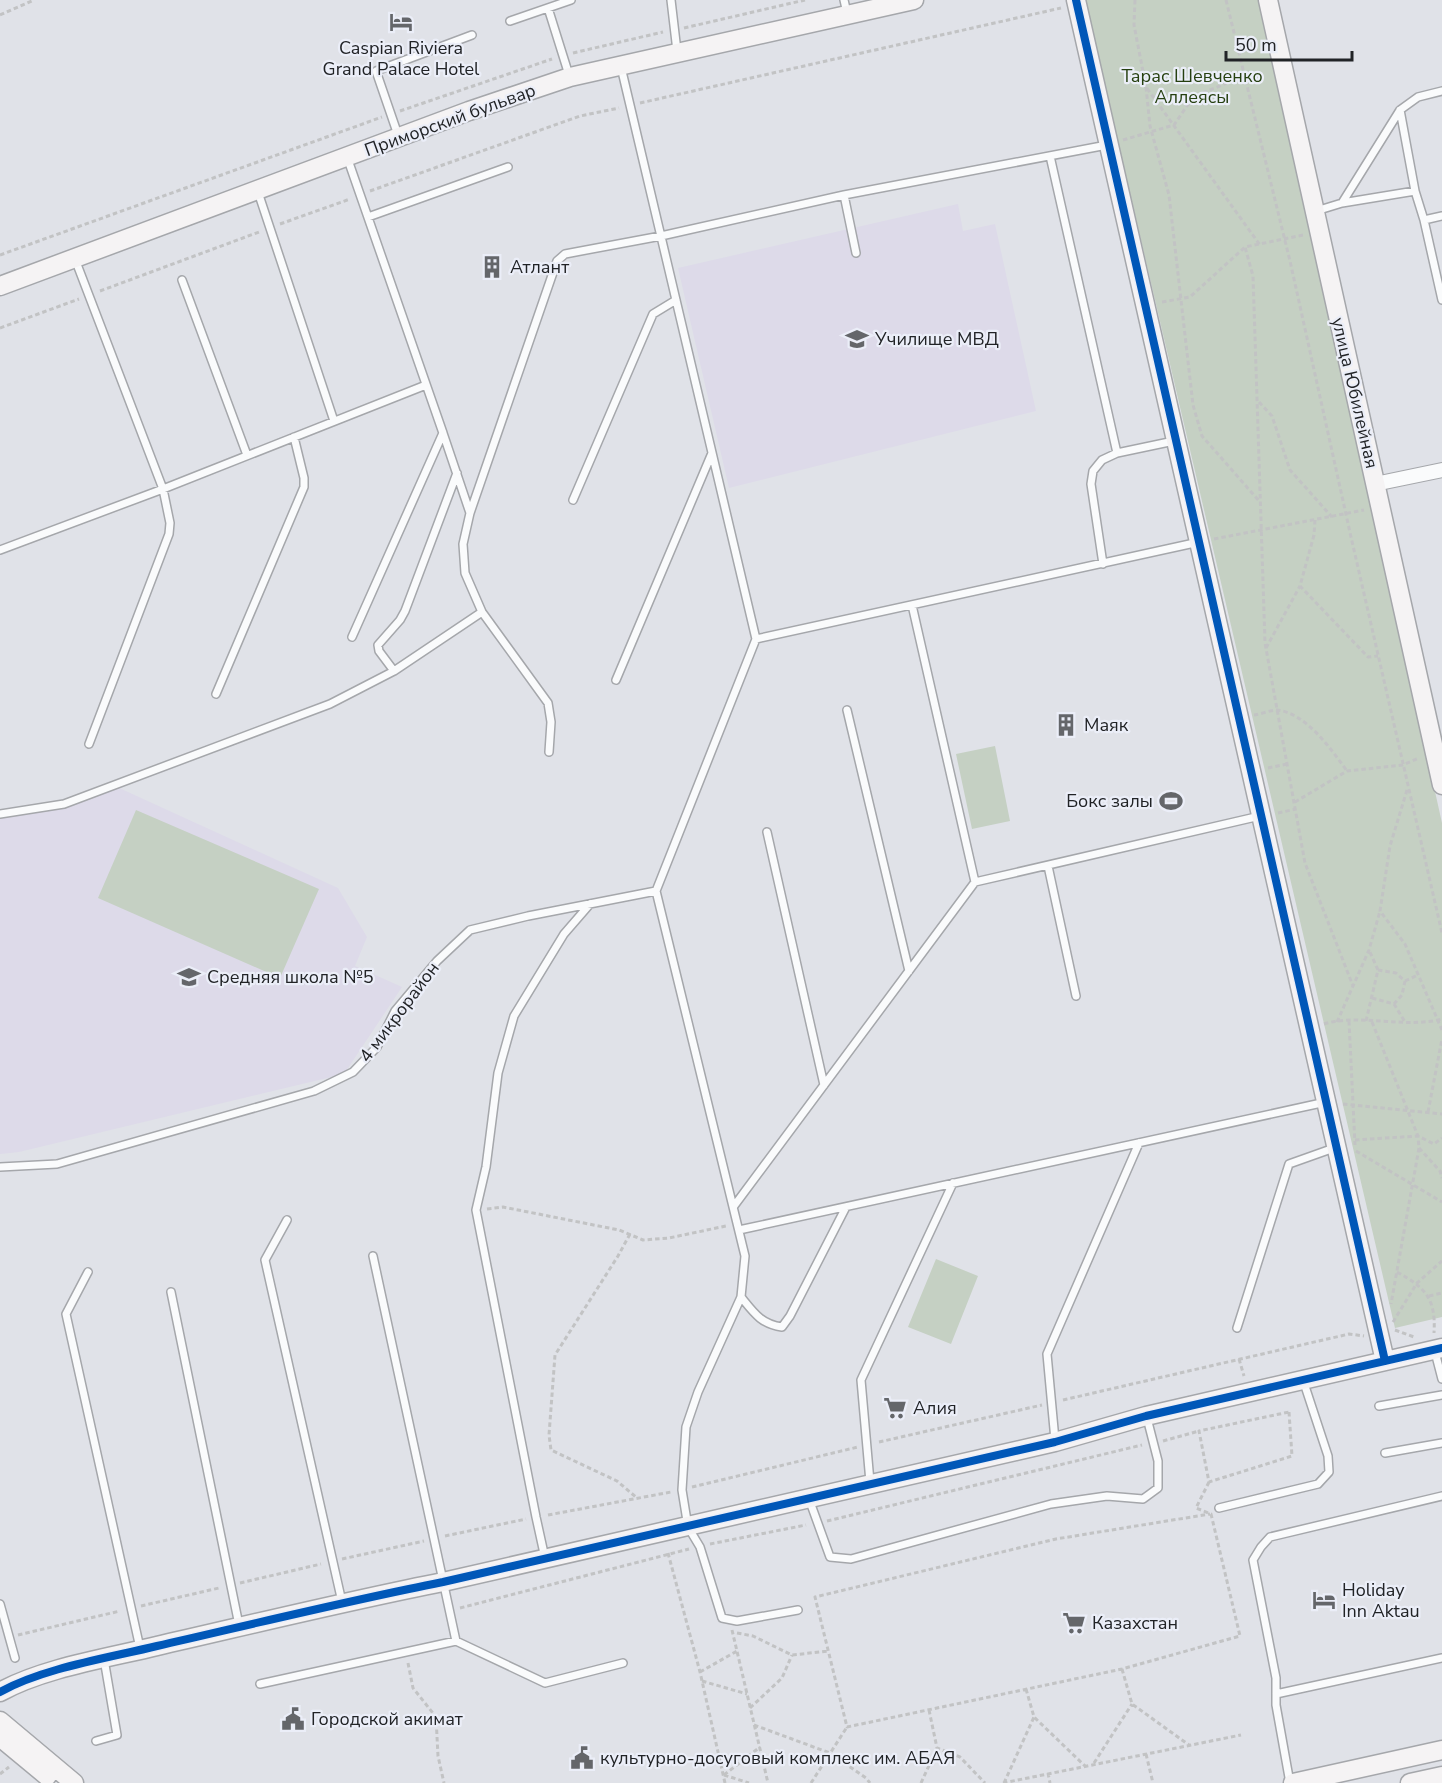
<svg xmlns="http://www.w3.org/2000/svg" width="1442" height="1783" font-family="'Nunito Sans',sans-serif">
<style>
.education{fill:#dddae9}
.green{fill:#c5d0c3}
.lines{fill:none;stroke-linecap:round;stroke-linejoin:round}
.lane-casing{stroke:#a5a7ab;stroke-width:10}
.street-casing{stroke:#a5a7ab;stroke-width:16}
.secondary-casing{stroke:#a5a7ab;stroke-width:21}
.path{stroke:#c2c3c4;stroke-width:3;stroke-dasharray:4.5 3;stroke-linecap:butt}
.lane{stroke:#fafbfc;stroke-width:7}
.street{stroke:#fafbfc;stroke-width:14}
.secondary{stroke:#f5f3f4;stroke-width:18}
.cycleway-casing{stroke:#ebeef8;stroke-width:11}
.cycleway{stroke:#0057b8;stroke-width:8}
.labels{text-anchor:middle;stroke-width:4.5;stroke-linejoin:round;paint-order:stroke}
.poi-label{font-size:18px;fill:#212326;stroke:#ebeef8;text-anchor:start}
.park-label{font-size:18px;fill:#264010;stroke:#ebeef8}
.street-label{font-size:18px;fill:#212326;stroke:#ebeef8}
</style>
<rect width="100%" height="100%" fill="#e0e2e8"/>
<path class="education" d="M958,204l5,27 32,-7 41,187 -307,77 -51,-220z
M117,787l221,101 29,49 -12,29 47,21 -58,87 -325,78 -19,2v-338l61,-9z"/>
<path class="green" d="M1085,0h174l183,823v494l-47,11z
M995,746l15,75 -38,8 -16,-75z
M136,810l183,79 -39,89 -182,-80z
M936,1259l42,17 -27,68 -43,-17z"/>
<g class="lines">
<g class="lane-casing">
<path id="lane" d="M671,0l6,51
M844,0l3,13
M548,8l21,67
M510,21l61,-21
M621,67l135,572
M1400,110l15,81
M398,135l-22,-64 96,-36
M1050,156l67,297
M347,157l96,276 -91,204
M258,192l76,229
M844,195l12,58
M1342,203l73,-12 9,29
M1316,211l26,-8 58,-93 18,-13 24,-6
M1442,216l-18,4 18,80
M368,217l140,-50
M75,259l88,230 7,34 -1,11 -80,210
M182,280l65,175
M443,433l27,80
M573,500l80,-186 23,-14
M0,550l163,-61 263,-104
M1103,564l-12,-80 2,-13 9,-11 15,-7 57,-12
M912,605l63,277
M394,671l-15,-20 -1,-6 22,-25 5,-9 52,-138
M616,680l96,-227
M216,694l88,-207v-9l-10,-41
M847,710l62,261
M549,752l2,-30 -3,-19 -66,-91 -17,-39 -2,-29 7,-31 87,-252 8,-7 96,-18 183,-41 263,-50
M0,814l64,-10 266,-100 64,-33 88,-59
M767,832l57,253
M1048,866l28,130
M0,1167l57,-3 257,-73 39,-19 24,-25 18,-36 42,-50 33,-31 58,-14 128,-25
M734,1206l241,-324 285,-66
M287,1220l-22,40 77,342
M739,1230l587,-128
M373,1256l83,385
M88,1272l-22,42 74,334
M171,1292l68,333
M741,1297c13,16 20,27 41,30l8,-11 56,-109
M1237,1328l52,-164 45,-16
M1435,1352l7,27
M1379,1406l63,-11
M1055,1440l-8,-86 92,-211
M1385,1453l57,-10
M870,1482l-9,-102 92,-197
M809,1499l21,58 21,2 200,-55 56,-8 36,3 15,-11v-27l-11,-43
M1219,1508l99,-24 11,-12 -1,-16 -25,-76
M545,1558l-9,-41 -60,-307 10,-43 12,-94 16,-57 50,-82 26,-30
M0,1604l15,54
M798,1610l-61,11 -15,-3 -22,-71 -12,-20 -6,-37 4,-63 12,-35 43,-95 4,-41 -89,-365 100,-252 443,-97
M260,1684l196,-43 89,42 78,-20
M1276,1694l166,-36
M96,1741l21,-6 -13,-76
M1290,1783l-14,-78v-27l-23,-118 8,-13 9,-10 172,-41"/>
</g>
<g class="street-casing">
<path id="street" d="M1375,484l67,-14"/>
</g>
<g class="secondary-casing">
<path id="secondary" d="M1076,0l309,1361
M1268,0l174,785
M0,286l469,-175 101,-34 344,-77
M0,1692c43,-24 108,-34 157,-46 96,-22 190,-45 286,-64l612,-140 91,-26 296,-68
M0,1721l74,62
M0,1737l47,39
M1293,1783l149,-33
M1410,1783l32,-7"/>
</g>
<path class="path" d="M1135,0l-1,25 12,62 114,158
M1226,0l64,261 61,276 91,396
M0,15l34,-15
M684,28l121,-28
M573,53l90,-21
M1146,87l4,39 19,69 24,210 9,31 58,66
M640,103l421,-95
M400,111l152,-52
M1123,140l51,-15 19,-28 51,-21
M370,191l210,-75 39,-8
M280,224l70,-25
M1303,235l-58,12 8,29 12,367 40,220 48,123
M0,255l382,-138
M100,291l159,-59
M1162,302l28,-5 55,-50
M0,328l79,-29
M1259,402l13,14 18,54 42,47
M1315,520l-1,15 -14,51 68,71 10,-1
M1214,539l150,-29
M1266,648l34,-62
M1254,715c7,-1 17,-5 23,-5 29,3 54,39 70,61
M1268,768l19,-4
M1407,790l-17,56 -10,65 25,33 37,86
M1295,802l52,-31 56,-6 16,-7
M1278,813l18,-4
M1405,981l13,-6
M1372,998l22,6 8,-9 3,-14 -9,-8 -18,-3
M1394,1004l11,18
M1349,1021l6,124
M1366,1021l12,-51 -9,-20
M1337,1022l32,-72 11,-39
M1372,1022l46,114 1,12 -28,156
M1324,1024c35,-11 81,5 118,-5
M1343,1104l99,10
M1428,1112l14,-73
M1355,1140l63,-4 16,8 8,-6
M1419,1148l21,23 2,7
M1356,1151l86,51
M487,1209l16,-2 116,23 24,10 26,-2 57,-12
M630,1234l-12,22 -63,99 -6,80 2,15 66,31 20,17
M1397,1272c29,16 39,27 37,61
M1429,1296l13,-3
M1393,1322l24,-39 25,-22
M1395,1330l19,7
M1239,1359l5,17
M1063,1400l286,-66 15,2
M1289,1412l3,44 -83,26 -10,-51z
M1163,1441l36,-10
M879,1442l163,-37
M1209,1482l-13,26 15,6 29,122 -118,33 -275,58 -32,-130 241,-58 154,-25
M692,1487l166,-40
M548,1515l123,-23
M827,1521l315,-76
M445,1536l81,-17
M710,1544l96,-19
M668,1553l32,119 25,111
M342,1559l82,-18
M240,1583l81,-19
M141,1606l78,-18
M460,1608l229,-59
M732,1630l36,153
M737,1633l16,3 39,19 36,-4
M18,1635l102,-24
M408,1663l5,25 23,29 2,39 6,27
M1122,1669l10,35 57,41
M700,1672l37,-21
M702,1681l45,13
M1026,1689l8,28 51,49
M750,1708l32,-30 10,-23
M929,1710l8,38 23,9 25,26
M754,1725l76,28 36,25 4,5
M1146,1754l7,29
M1094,1763l38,-59
M1048,1773l2,10
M0,1774l9,-7
M724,1775l36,-28
M724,1775l25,8
M811,1783l36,-56
M921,1783l16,-35
M1003,1783l238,-48
M1004,1783l30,-66"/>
<use href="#lane" class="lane"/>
<use href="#street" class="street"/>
<use href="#secondary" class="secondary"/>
<g class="cycleway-casing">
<path id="cycleway" d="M1076,0l309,1361
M0,1692c43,-24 108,-34 157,-46 96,-22 190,-45 286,-64l612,-140 91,-26 296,-68"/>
</g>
<use href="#cycleway" class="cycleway"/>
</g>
<defs>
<g id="hotel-bare" transform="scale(1.8)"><path d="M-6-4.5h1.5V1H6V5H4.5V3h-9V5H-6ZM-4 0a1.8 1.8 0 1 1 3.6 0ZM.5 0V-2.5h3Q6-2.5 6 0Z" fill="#64666a" stroke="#ebeef8" stroke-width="2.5" paint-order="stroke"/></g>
<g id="building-bare" transform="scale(1.8)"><path d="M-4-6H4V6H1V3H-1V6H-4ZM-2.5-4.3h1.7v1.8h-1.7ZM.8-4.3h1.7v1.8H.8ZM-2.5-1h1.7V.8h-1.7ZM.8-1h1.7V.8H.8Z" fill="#64666a" stroke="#ebeef8" stroke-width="2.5" paint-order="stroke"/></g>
<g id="university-bare" transform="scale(1.8)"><path d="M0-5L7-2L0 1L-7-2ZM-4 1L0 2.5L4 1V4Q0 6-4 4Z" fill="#64666a" stroke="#ebeef8" stroke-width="2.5" paint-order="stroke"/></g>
<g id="stadium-bare" transform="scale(1.8)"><path d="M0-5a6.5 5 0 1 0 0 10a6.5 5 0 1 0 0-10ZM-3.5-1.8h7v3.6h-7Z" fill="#64666a" stroke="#ebeef8" stroke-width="2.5" paint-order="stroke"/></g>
<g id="school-bare" transform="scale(1.8)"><path d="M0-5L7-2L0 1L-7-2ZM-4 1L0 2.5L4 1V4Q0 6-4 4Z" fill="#64666a" stroke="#ebeef8" stroke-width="2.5" paint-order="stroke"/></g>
<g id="supermarket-bare" transform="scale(1.8)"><path d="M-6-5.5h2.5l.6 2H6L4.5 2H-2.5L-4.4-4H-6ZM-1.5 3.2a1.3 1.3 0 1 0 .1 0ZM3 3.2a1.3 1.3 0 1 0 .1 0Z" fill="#64666a" stroke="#ebeef8" stroke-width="2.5" paint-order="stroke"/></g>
<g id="civic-bare" transform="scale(1.8)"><path d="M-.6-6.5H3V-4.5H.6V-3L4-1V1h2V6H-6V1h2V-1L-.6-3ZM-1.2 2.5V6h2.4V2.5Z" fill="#64666a" stroke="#ebeef8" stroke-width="2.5" paint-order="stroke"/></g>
</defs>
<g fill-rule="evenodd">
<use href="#hotel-bare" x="401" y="22"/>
<use href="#building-bare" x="492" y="267"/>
<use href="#university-bare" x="857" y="339"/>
<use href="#building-bare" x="1066" y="725"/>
<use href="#stadium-bare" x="1171" y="801"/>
<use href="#school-bare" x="189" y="977"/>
<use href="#supermarket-bare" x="895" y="1408"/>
<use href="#hotel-bare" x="1324" y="1600"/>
<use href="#supermarket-bare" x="1074" y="1623"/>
<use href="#civic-bare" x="293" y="1719"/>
<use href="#civic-bare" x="582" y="1758"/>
</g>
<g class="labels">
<g class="poi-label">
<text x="401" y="54" text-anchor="middle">Caspian Riviera<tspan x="401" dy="21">Grand Palace Hotel</tspan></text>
<text x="510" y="273">Атлант</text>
<text x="875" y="345">Училище МВД</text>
<text x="1084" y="731">Маяк</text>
<text x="1153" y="807" text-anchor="end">Бокс залы</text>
<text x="207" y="983">Средняя школа №5</text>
<text x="913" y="1414">Алия</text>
<text x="1342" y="1596">Holiday<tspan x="1342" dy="21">Inn Aktau</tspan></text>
<text x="1092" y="1629">Казахстан</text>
<text x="311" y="1725">Городской акимат</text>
<text x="600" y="1764">культурно-досуговый комплекс им. АБАЯ</text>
</g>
<g class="park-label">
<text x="1192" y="82">Тарас Шевченко<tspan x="1192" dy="21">Аллеясы</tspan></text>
</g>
<g class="street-label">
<text transform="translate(450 120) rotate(-20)" y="6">Приморский бульвар</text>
<text transform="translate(1355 393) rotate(77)" y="6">улица Юбилейная</text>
<text transform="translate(399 1012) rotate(-53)" y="6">4 микрорайон</text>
</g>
</g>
<path d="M1226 51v9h126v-9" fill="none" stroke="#212326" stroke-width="3"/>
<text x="1235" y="51" font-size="18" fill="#212326" stroke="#ebeef8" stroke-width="4.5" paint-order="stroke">50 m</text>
</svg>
